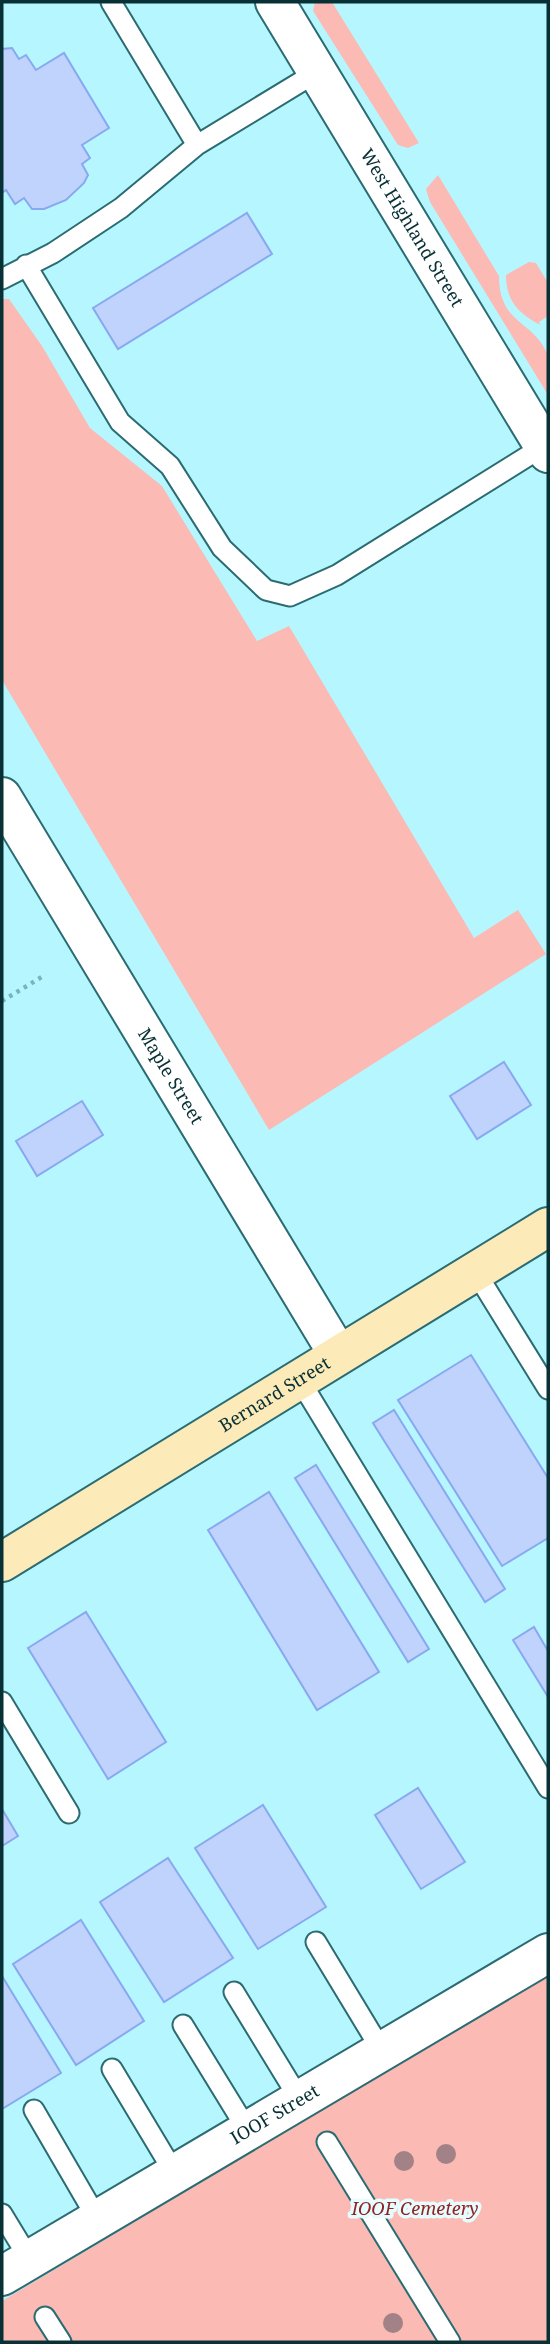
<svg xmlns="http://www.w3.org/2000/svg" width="550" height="2344" font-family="'Noto Serif',serif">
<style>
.green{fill:#fbbab4}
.building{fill:#c0d3fc;stroke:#88a8ef;stroke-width:2}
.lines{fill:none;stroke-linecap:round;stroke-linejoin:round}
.lane-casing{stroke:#2b6b72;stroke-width:23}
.street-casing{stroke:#2b6b72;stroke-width:42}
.secondary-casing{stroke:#2b6b72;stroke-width:42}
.path{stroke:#7bb3ba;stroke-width:4.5;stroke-dasharray:3.5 5;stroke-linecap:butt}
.lane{stroke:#fff;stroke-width:19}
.street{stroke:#fff;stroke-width:38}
.secondary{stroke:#fcebb9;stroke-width:38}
.tree{fill:#a28287}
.labels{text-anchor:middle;stroke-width:7;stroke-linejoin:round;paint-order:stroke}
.street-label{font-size:18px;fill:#083135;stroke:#e7fcfe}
.park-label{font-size:18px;font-style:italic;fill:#912324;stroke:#e7fcfe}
</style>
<rect width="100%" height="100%" fill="#b6f7ff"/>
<path class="green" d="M315,2h17l87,141 -11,5 -10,-3 -85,-134z
M438,175l61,101c0,50 36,44 49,80 2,11 0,27 0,39l-118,-193 -4,-13z
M529,262l7,1 12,20v33l-9,6 1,3c-22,-12 -34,-24 -34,-50z
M2,299h7l33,47 48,82 72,58 95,155 32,-15 185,312 44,-28 28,44 -277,176 -267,-450z
M548,1975v367h-546v-41z"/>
<path class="building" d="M12,48l7,11 7,-4 10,15 28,-17 45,75 -27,17 8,13 -8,6 6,11 -4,8 -18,17 -22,9h-12l-8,-11 -9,6 -9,-14 -4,3v-144z
M247,213l25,41 -154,95 -25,-41z
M504,1062l27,43 -54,34 -27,-43z
M82,1101l21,34 -66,41 -21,-35z
M471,1355l77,123v60l-46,28 -104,-166z
M394,1410l111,179 -20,13 -112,-179z
M316,1465l113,184 -21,13 -113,-184z
M269,1492l110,180 -62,38 -109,-180z
M86,1612l80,130 -58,37 -80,-131z
M534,1627l14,24v46l-35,-57z
M418,1788l47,74 -44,27 -46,-74z
M263,1805l63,102 -68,42 -63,-101z
M2,1809l16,27 -16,10z
M168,1858l65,100 -69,44 -64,-100z
M81,1920l63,101 -68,44 -63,-101z
M2,1976l59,97 -59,36z"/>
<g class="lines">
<g class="lane-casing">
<path id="lane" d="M111,2l86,143
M26,265l94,157 50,44 52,82 44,42 24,6 47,-21 207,-129
M2,279l51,-26 68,-45 76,-63 120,-73
M475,1271l73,118
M299,1379l249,409
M2,1702l67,111
M316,1942l66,109
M234,1992l66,108
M183,2025l65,106
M112,2069l63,105
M34,2110l64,110
M327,2142l123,200
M2,2214l28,46
M45,2317l16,25"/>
</g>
<g class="street-casing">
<g id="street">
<path id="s1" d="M275,2l273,451"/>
<path id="s2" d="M2,797l336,557"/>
<path id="s3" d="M2,2276l546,-323"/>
</g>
</g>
<g class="secondary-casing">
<g id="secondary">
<path id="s4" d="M2,1562l546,-335"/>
</g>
</g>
<path class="path" d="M2,1001l43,-26"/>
<use href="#lane" class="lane"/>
<use href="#street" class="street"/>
<use href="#secondary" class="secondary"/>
</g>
<g class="tree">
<circle cx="446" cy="2154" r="10"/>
<circle cx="404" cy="2161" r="10"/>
<circle cx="393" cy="2323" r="10"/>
</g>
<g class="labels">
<g class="street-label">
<text dy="6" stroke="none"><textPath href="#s1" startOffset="264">West Highland Street</textPath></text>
<text dy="6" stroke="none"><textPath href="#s2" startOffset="326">Maple Street</textPath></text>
<text dy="6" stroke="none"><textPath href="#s4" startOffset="320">Bernard Street</textPath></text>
<text dy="6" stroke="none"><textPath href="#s3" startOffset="317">IOOF Street</textPath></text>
</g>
<g class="park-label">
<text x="415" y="2215">IOOF Cemetery</text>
</g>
</g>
<rect width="550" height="2344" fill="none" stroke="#083135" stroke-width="7"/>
</svg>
